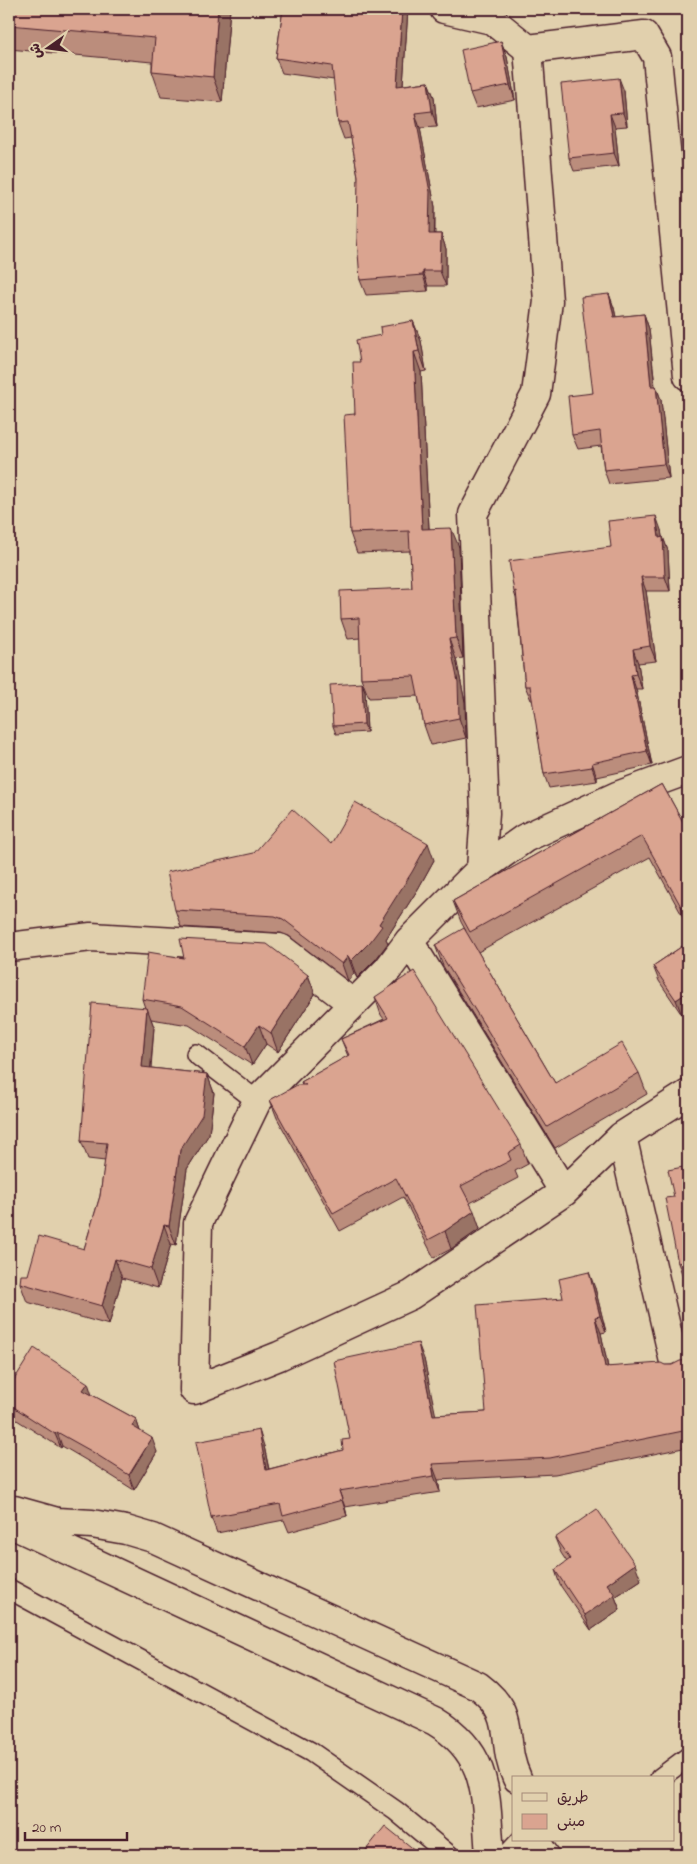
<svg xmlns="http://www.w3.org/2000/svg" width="697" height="1864" font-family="'Indie Flower','Playpen Sans Arabic',sans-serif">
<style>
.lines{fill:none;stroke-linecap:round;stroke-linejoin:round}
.service-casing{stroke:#4a1f2b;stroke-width:22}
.minor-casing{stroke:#4a1f2b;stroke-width:31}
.service{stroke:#e1d0ad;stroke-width:19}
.minor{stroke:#e1d0ad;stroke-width:28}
.wall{fill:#bb8d7c;stroke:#4a1f2b}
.shaded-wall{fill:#997365;stroke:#4a1f2b}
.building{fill:#daa490;stroke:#4a1f2b}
</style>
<rect width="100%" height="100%" fill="#e1d0ad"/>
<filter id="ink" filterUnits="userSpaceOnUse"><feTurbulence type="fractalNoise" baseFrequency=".02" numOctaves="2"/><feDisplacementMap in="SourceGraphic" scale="10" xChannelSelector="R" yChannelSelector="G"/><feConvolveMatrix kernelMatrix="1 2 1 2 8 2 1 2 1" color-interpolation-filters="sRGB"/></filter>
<g filter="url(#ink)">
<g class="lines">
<g class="service-casing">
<path id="service" d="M196,1054l61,47
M9,1589l302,163 85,59 53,44
M660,1778l28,-21
M540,1840l10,15"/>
</g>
<g class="minor-casing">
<path id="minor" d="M444,9l48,11 36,29 116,-14 13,22 31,319
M688,770l-71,26 -92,42 -44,31 -72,72 -21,28 -131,132 -59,122 -4,167 85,-34 132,-61 153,-103 58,-56 66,-42
M481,869l4,-56 -12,-299 63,-120 12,-93 -20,-252
M409,941l155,251
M9,947l82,-10 189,11 72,55
M622,1136l53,230
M14,1510l43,12 35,2 34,6 27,8 325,148c42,31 21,54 39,92
M9,1523l426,198c56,34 50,76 55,134
M513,1855l14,-15"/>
</g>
<use href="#service" class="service"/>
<use href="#minor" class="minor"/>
</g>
<path class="wall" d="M9,9h221l-8,93 -61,-5 -9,-26v-9l-143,-13z
M283,9h125l-5,76 25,-3 6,15 3,30 -17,1 15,79v27h6l5,15v37h-18v5l-62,4 -6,-15 -2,-104 -7,-38 -7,1 -6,-16 -4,-43 -52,-7 -6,-15z
M501,41l6,16 8,43 -39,8 -6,-15z
M624,91l3,35 -12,1 4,39 -45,5 -5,-13z
M609,294l5,14 2,9 28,-3 5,15 6,57h1l5,14 8,78 -60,6 -5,-14 -3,-24 -23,3 -6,-14 21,-42z
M413,321l8,20 5,30 -5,1 8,156 30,19 4,111 -7,1 9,43 1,36 -35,7 -7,-20 -6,-29 -49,2 -8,-20 -1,-40 -12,1 -7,-20 71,-31 -2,-37 -53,2 -7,-20 5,-119 5,-52 21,-27z
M661,530l1,7h1l5,14 2,40h-24l10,70 -18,2 4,26h-6l16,76 -55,12v4l-48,7 -5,-14 -11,-74h-2l-6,-14 -9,-88 -2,-6 97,-45z
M362,683l3,8 2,41 -31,2 -3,-8z
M662,784l26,47v95l-38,-69 -172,95 77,131 84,-10 8,21 -92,54 -112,-182 -8,-21 31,-14 -5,-9 -8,-21z
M331,844l103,16 -16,29 -32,50 2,4 -12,16 -19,19 -3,-5 -6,8 -59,-45 -8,-3 -100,-6 -6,-17z
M684,945l-2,70 -23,-34 -6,-15z
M308,975l7,19 -37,58 -12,-8 -14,21 -63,-40 -38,-6 3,8 -3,41 56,6 7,19 -5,41 -22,35 -11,76 -5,-1 -13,44 -36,-10 -13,47 -82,-23 -7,-19 8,-8 56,-26 16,-53 5,-35 -17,-2 -7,-18 64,-133 -3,-9z
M375,997l146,148 7,19 -13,7 3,7 -48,25 10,26 -29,20 -17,9 -31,-61 -63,34 -63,-113 -7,-18 32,-15 -1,-3 47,-26 -7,-17 43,-20 -3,-4z
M688,1166v112l-4,1 -6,-16 -4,-66z
M595,1288l11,44 -5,1 7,34 64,-2 16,-5v87l-133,27 -117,6 2,12 -95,15 2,9 -58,16 -5,-12 -67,13 -6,-16 53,-71 5,23 74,-19 7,-11 74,-80 11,56 51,-3 77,-114z
M9,1388l83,7 44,24 4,12 17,21 -23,38 -38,-24 -34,-20 -1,2 -52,-33z
M555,1538l86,42 -26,17 5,13 -29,20 -31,-45 -5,-15 12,-8 -6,-9z"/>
<path class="shaded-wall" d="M218,9h12l-8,93 -9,-25z
M402,9h6l-6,92 -5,-15z
M501,41l6,16 8,43 -5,-15z
M619,78l5,13 3,35 -4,-13z
M428,82l6,15 3,30 -5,-16z
M415,113l5,15 15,79 -1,42 -5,-15z
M610,114l5,13 4,39 -5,-13z
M441,234l5,15v37l-6,-15z
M423,271l5,15v5l-5,-16z
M609,294l5,14 5,23 -5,-14z
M644,314l5,15 7,71 -5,-14z
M413,321l8,20 5,30 -7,-20z
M414,352l7,20 9,177 -8,-20z
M656,386l5,14 8,78 -5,-14z
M656,516l5,14 3,19 -1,-12 5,14 2,40 -5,-14z
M451,528l8,19 4,111 -7,-20z
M641,577l5,14 10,70 -6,-15z
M449,639l7,20 9,43 1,36 -7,-20z
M633,649l5,14 4,26 -6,-15z
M631,675l5,14 16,76 -5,-14z
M362,683l3,8 2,41 -3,-8z
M592,763l5,14v4l-5,-14z
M428,843l6,17 -16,29 -32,50 2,4 -12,16 -19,19 -6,-17 28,-37z
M348,956l6,17 -6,8 -6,-17z
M308,975l7,19 -37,58 -7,-19z
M688,992v19l-6,4 -6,-15z
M147,1008l7,19 -5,59 -7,-19z
M259,1025l7,19 -14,21 -7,-19z
M207,1074l7,19 -5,41 -22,35 -11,76 -7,-19 11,-76z
M474,1211l6,18 -29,20 -6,-18z
M164,1225l7,19 -13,44 -7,-19z
M115,1259l7,19 -13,47 -7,-19z
M589,1272l6,16 11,44 -6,-16z
M595,1317l6,16 10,50 -6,-16z
M418,1343l6,16 15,72 -6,-16z
M88,1383l5,15 -10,-8z
M136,1419l5,15 -9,-8z
M259,1430l5,16 8,40 -6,-16z
M57,1432l5,14 -1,2 -6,-14z
M152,1438l5,14 -23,38 -5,-15z
M432,1464l6,16 2,12 -6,-16z
M339,1491l6,16 2,9 -5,-16z
M635,1564l6,16 -26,17 5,13 -29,20 -6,-15 22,-31z"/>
<path class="building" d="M9,9h209l-5,68 -61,-6 3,-33 -146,-13z
M283,9h119l-5,77 31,-4 4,29 -17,2 15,79 -1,42h12l-1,37h-17v4l-63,5 -3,-41 1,-63 -10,-54 -10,1 -6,-57 -56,-8z
M501,41l9,44 -40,8 -9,-43z
M619,78l4,35 -13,1 4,39 -45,5 -8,-74z
M609,294l5,23 30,-3 7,72h5l8,78 -60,6 -4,-39 -28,4 -4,-39 25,-3 -12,-96z
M413,321l6,30 -5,1 8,177 29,-1 5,110 -7,1 9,43 1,36 -35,7 -10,-49 -53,2 -2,-60 -18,1 -1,-28 72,-3 -3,-57 -59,2 -6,-118 11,-1 -2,-52h7l-4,-22 25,-5 -1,-8z
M656,516l3,22 4,-1 2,40h-24l9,69 -17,3 3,25 -5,1 16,76 -55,12v4l-48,7 -14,-88h-5l-9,-95 -2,1 -5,-31 102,-14 -3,-26z
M362,683l2,41 -31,2 -3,-41z
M662,784l26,47v88l-46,-83 -172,96 -17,-31z
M355,802l73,41 -16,29 -33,52 3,2 -12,16 -19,19 -3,-5 -6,8 -59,-45 -8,-3 -100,-6 -8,-38 87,-19 38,-44 39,35z
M464,928l91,155 67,-40 17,30 -92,54 -112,-182z
M180,939l87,5 41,31 -37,58 -12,-8 -14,21 -63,-40 -40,-7 6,-47 36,6z
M684,945l4,6v41l-12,8 -23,-34z
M414,971l107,174 -13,8 3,7 -50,26 13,25 -29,20 -17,9 -32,-62 -63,35 -63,-113 27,-15h9l-5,-3 48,-27 -8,-16 47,-21 -13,-21z
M92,1003l55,5 -5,59 65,7 -5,41 -22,35 -11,76 -5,-1 -13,44 -36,-10 -13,47 -82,-23 1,-8h7l11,-39 45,13 16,-53 7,-53 -26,-2z
M688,1166v95l-10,2 -13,-65 9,-1 -6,-27z
M589,1272l11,44 -5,1 10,50 56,-4 4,2h7l8,-4 8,-1v70l-138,28 -118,6 2,12 -95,15 3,9 -59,16 -3,-12 -69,13 -15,-75 63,-12 7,40 77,-20 -1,-10 8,-1 -16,-78 84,-18 15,72 53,-3 -9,-107 86,-7 -4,-19z
M34,1348l54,35 -5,7 53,29 -4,7 20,12 -23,37 -38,-24 -34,-19 -2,2 -46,-30v-16z
M597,1509l38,55 -28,20 8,11 -30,20 -30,-45 15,-11 -15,-21z
M385,1826l36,29h-59z"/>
</g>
<rect width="697" height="1864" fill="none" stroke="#e1d0ad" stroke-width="30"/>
<rect x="15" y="15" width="667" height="1834" fill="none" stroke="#4a1f2b" stroke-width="2" filter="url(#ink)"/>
<rect x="512" y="1776" width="162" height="65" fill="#e1d0ad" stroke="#a58979"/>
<rect x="522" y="1793" width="25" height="8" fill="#e1d0ad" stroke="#a58979"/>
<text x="557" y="1802" font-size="15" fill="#4a1f2b">طريق</text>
<rect x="522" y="1814" width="25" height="15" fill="#daa490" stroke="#a58979"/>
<text x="557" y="1826" font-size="15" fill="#4a1f2b">مبنى</text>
<g transform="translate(48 48) rotate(256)" stroke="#e1d0ad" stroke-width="4" paint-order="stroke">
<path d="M0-4L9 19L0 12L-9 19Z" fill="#4a1f2b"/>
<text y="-8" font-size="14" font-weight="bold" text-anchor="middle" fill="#4a1f2b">ش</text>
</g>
<path d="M25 1832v8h102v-8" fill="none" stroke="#4a1f2b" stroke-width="2.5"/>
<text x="32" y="1832" font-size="15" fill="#4a1f2b" stroke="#e1d0ad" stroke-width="4" paint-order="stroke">20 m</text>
</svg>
